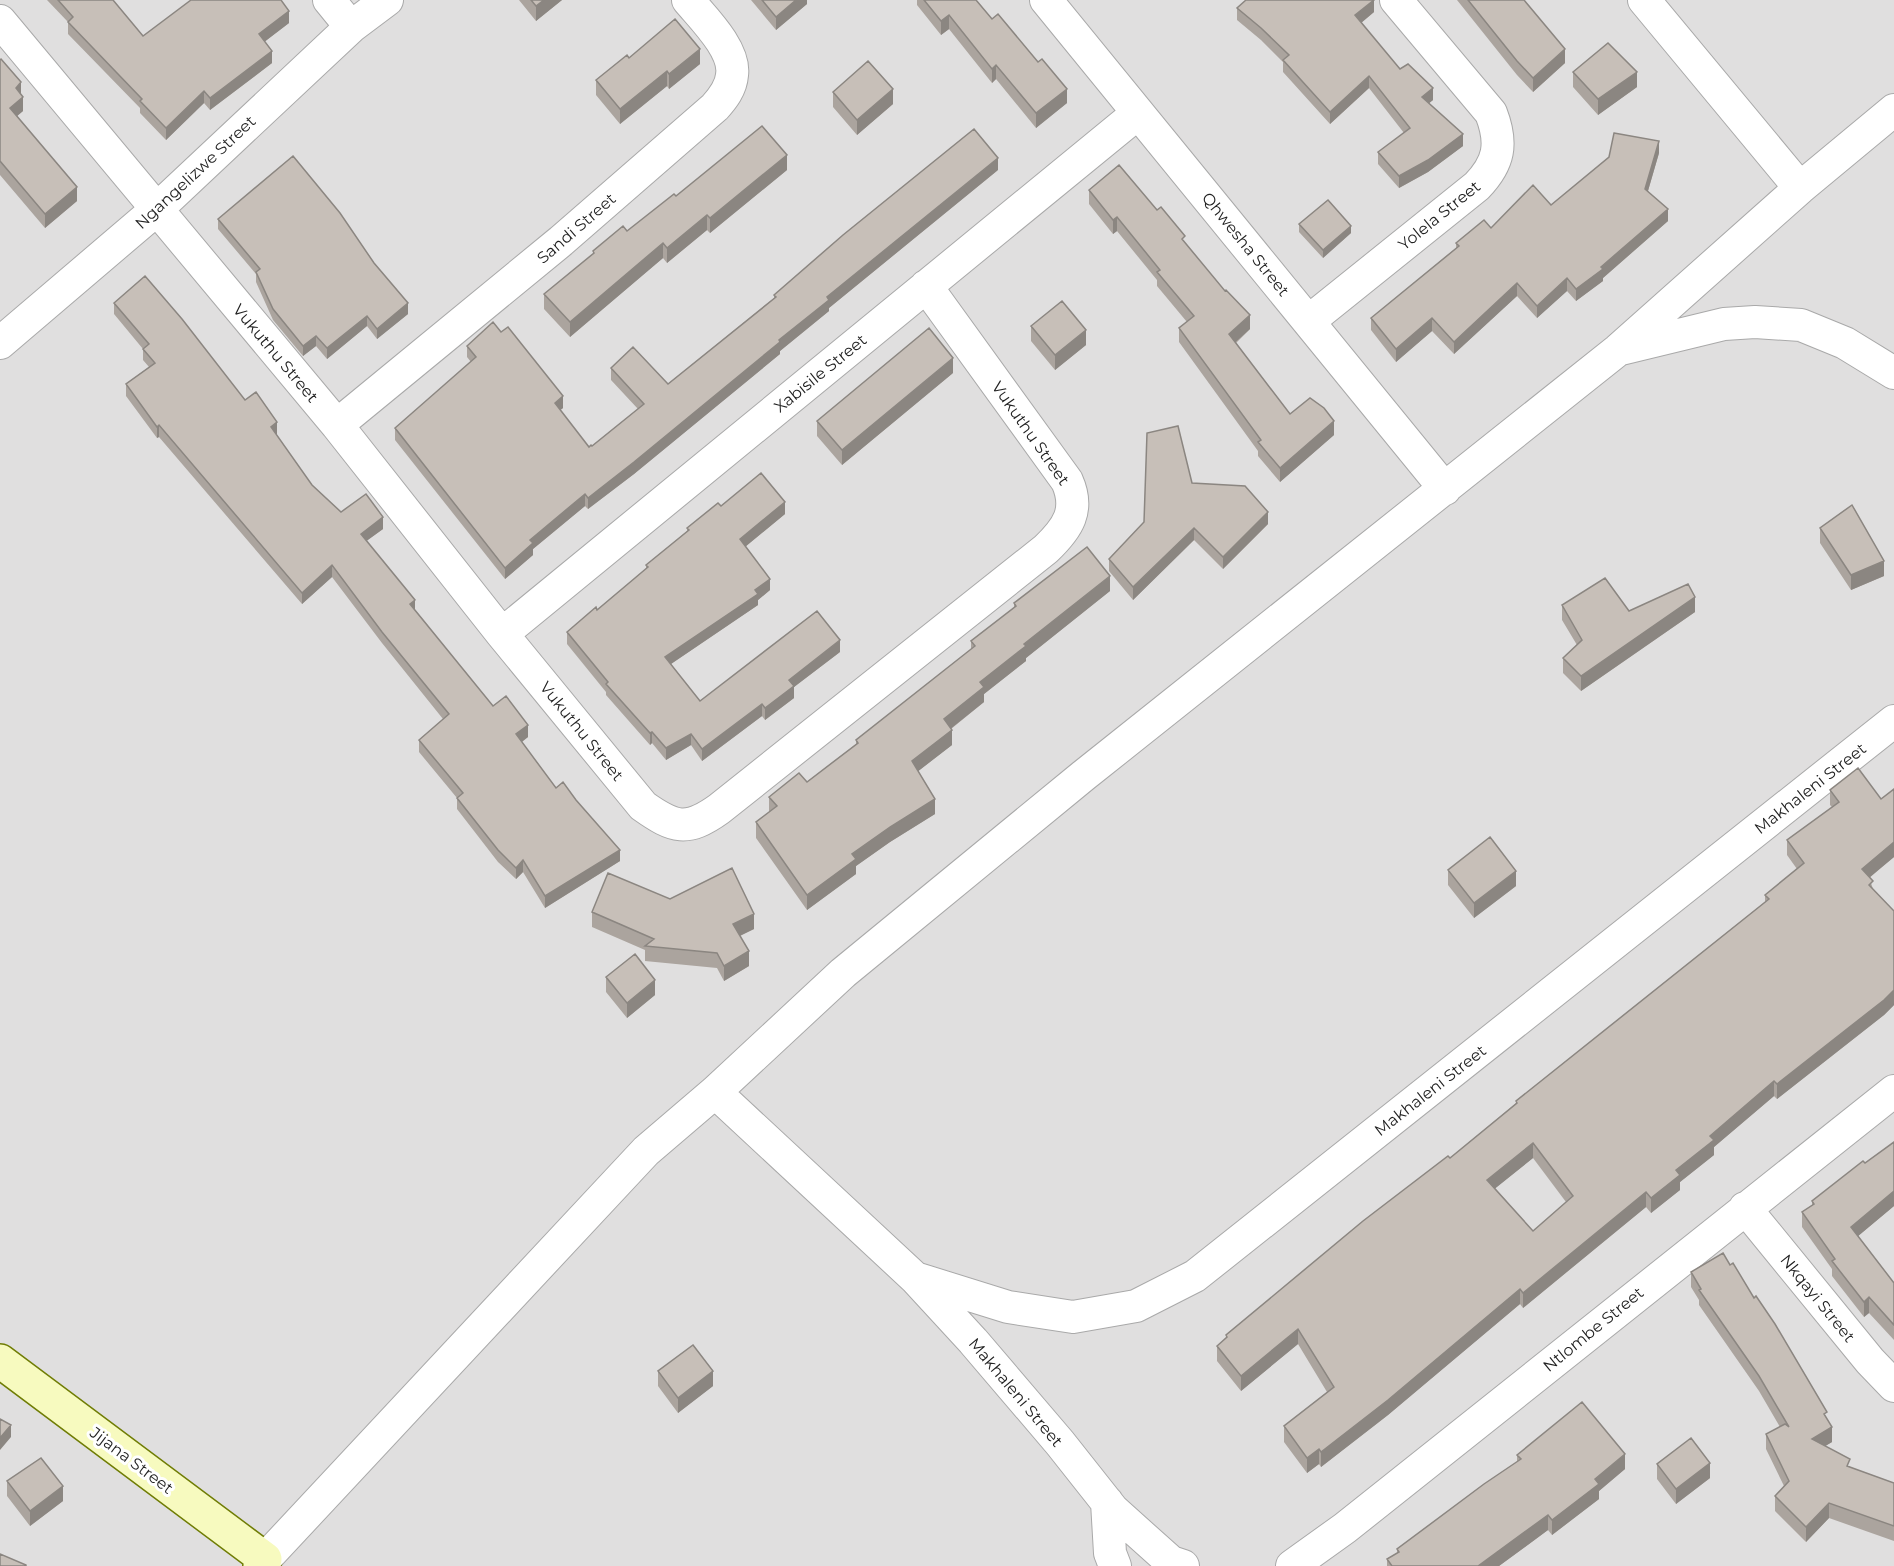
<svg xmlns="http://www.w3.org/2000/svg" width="1894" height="1566" font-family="Montserrat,sans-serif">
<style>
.residential{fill:#e0dfdf}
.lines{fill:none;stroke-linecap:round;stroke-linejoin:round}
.street-casing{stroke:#a9a9a9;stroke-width:34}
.secondary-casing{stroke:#707d05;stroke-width:36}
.street{stroke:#fff;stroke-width:32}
.secondary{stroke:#f7fabf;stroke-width:33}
.wall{fill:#aba49e;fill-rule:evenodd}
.shaded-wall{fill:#8b8681}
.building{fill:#c7bfb8;stroke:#8b8681;stroke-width:1.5;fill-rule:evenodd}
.labels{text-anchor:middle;stroke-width:6;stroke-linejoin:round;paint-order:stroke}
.street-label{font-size:16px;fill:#222;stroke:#fff}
</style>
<rect width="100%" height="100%" fill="#f2efe9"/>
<path class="residential" d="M0,0h1894v1566h-1894z"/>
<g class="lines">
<g class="street-casing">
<path id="street" d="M329,0l22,27
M1046,0l399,489
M1644,0l156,188
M0,21l337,404 165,209 141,172c31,22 44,26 76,3l327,-260c22,-21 34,-39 21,-68l-141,-195
M1309,321l168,-135c22,-23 26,-42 14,-73l-95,-113
M0,343l156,-133 195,-183 36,-27
M1621,349l103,-25 31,-2 46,3 44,18 49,30
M337,425l224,-184 154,-134c8,-9 16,-19 17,-32 4,-25 -29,-57 -44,-75
M502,634l636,-521
M715,1092l200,186 58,63 87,102 53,67 58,52 12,4
M1745,1208l125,153 24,25
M915,1278l93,29 65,10 63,-11 59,-30 699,-555
M1107,1502l3,51 5,13
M265,1559l381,-408 69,-59 128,-119 240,-197 535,-426 182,-162 94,-78
M1292,1566l53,-38 549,-437"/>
</g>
<g class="secondary-casing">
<path id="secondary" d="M0,1361l265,198 -5,7"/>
</g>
<use href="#street" class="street"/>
<use href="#secondary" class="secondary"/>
</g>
<path class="wall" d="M47,0h66l30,36 146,-13 -25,19 8,21 -62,47 -6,-7 -38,37 -26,-27v-5l-72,-74v-12z
M519,0h43l-26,21z
M751,0h56v4l-31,26z
M917,0h59l16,19 75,84 -31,25 -40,-49 -4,4 -43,-54 -8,6 -24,-30z
M1457,0h67l41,63 -32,29 -16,-17z
M1237,8l137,4 -13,11 39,46 33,31 -4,3 34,43 -35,26 -29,16 -21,-24v-12l26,-19 -35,-45 -39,36 -47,-52v-10l-22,-22 -24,-20z
M629,58l71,6 -31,25 -2,-3 -47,38 -24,-29v-15z
M0,60l21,35 2,16 -6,5 60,85 -32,27 -45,-53z
M1573,72l64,15 -39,28 -25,-28z
M833,92l60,12 -36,31 -24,-28z
M1659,153l-11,38 20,30 -65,57v3l-27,20 -9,-10 -30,27 -20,-22 -63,58 -22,-23 -36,31 -25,-32v-12l85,-70v-5l35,-15 60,-23z
M787,170l-77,63 -3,-3 -40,33 -4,-5 -93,79 -26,-28v-15l49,-40v-3l34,-20 49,-35z
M998,170l-169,138v3l-49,40v3l-146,120 -46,35 -3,-3 -52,43v6l-28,24 -110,-139v-12l76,-66 -4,-5v-11l96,62 -3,2 29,37 3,-1 46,-37 -27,-29v-12l57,16 106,-86v-3z
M1089,190l68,20 28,33 65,86 -14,14 54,71 44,21 -54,47 -22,-26v-5l-79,-109v-14l8,-6 -30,-36v-6l-40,-49 -4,3 -24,-30z
M218,219l190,95 -31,25 -10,-13 -40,33 -11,-13 -13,10 -30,-36 -17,-38v-8l-38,-45z
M1299,224l52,9 -28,25 -24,-26z
M114,303l131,97 32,34 -1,1 36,50 29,27 42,17 -17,12 49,69 78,96 35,31 -6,5 34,46 64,73 -75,47 -22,-36 -7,7 -18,-17 -41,-53v-11l-38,-46v-12l24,-21 -61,-76 -50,-66 -30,27 -143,-167 -2,1 -31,-42v-12l23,-17 -6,-7v-11l-29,-35z
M1031,326l55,19 -31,25 -24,-29z
M953,373l-111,92 -25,-29v-15z
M1192,483l76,41 -45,45 -29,-29 -61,60 -24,-29v-12z
M721,506l64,8 -40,33 25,43 -12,10v5l-87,59 29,37 140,-49 -46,35v11l-29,22 -3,-4 -60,45 -11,-16 -25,15 -14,-17 -2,2 -44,-50v-3l-39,-48v-12l30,-22 49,-41v-4l41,-34v-3z
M1820,528l64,48 -33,14 -31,-47z
M1110,591l-84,67v3l-42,33v8l-33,27 1,16 -34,26 17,43 -45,28 -34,24v8l-49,36 -51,-72v-16l13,-10v-15l38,-15 49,-38v-4l115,-91v-8l43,-33v-5z
M1562,605l67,6 66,1 -114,79 -18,-18v-15l14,-13 -15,-25z
M1894,789v68l-25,20 4,12 21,22v94l-10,10 -107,84 -3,-3 -60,51v8l-34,27v8l-29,23 -5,-6 -123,101 -3,-4 -132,111 -67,52 -2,-3 -12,9 -23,-31v-16l43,-34 -29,-48 -57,47 -24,-30v-15l9,-7v-4l224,-177 66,-55v-2l249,-199v-7l32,-26 -10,-14v-15l45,-33 -2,-2v-15l51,9zM1533,1158l33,44 -33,29 -38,-43z
M1448,870l68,16 -42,32 -26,-33z
M670,899l84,30 -14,7 9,30 -25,15 -7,-13 -72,-7v-11l-53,-23v-15z
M606,977l49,18 -28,23 -21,-26z
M1894,1142v64l-36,30 36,47v57l-25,-27 -5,4 -32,-41v-7l-30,-42v-15l10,-7v-4z
M1730,1265l97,154 5,23 -7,4 25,21 44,16v58l-65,-23 -23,24 -31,-31v-15l9,-10 -18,-37v-15l14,-7 -21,-36 -60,-86v-5l-8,-13v-15z
M658,1371l55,15 -35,27 -20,-27z
M1517,1455l108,14 -26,22v8l-47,36 -4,-5 -49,36h-112v-7l10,-6v-4l120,-87z
M1657,1464l53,14 -34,26 -19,-25z
M7,1481l56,20 -33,25 -23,-30z"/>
<path class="shaded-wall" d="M544,0h18l-26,21v-15z
M796,0h11v4l-31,26v-13z
M1374,0v12l-19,16v-13z
M289,11v12l-30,23v-12z
M949,15v14l-8,6v-14z
M700,49v15l-31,25v-15z
M1565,49v14l-32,29v-14z
M272,51v12l-62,47v-12z
M996,65v14l-4,4v-14z
M667,71v15l-47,38v-15z
M1637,72v15l-39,28v-16z
M1369,76v12l-39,36v-12z
M21,82v14l-5,-8z
M1433,88v12l-11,9v-12z
M893,89v15l-36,31v-15z
M1067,89v14l-31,25v-15z
M204,91v12l-38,37v-12z
M23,97v14l-13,11v-14z
M1463,134v12l-35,26 -29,16v-12z
M1659,141v12l-14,48v-12z
M787,155v15l-77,63v-15z
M998,158v12l-169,138v3l-49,40v3l-146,120 -46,35v-11l239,-201z
M77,187v14l-32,27v-14z
M1668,209v12l-65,57v3l-27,20v-12z
M707,215v15l-40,33v-15z
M1117,217v14l-4,3v-14z
M1351,226v7l-28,25v-8z
M663,243v15l-93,79v-15z
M1567,278v13l-30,27v-12z
M1517,283v13l-63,58v-12z
M408,303v11l-31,25v-10z
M1250,315v14l-21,19v-14z
M367,316v10l-40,33v-11z
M1432,318v13l-36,31v-13z
M1086,330v15l-31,25v-15z
M316,336v10l-13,10v-10z
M953,358v15l-111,92v-15z
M563,396v12l-8,6v-11z
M1334,421v14l-54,47v-14z
M277,422v12l-6,5v-12z
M159,425v12l-2,1v-11z
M585,494v12l-52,43v6l-28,24v-11l25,-28z
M785,502v12l-45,37v-12z
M1268,512v12l-45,45v-12z
M383,517v12l-22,16v-11z
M1194,528v12l-61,60v-13z
M1884,561v15l-33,14v-15z
M332,565v12l-30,27v-11z
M1110,576v15l-84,67v3l-42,33v8l-40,32v-15l36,-37 44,-38z
M770,579v11l-12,10v5l-93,63v-11z
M1695,597v15l-114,79v-15z
M415,600v11l-5,-7z
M840,640v12l-46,35v11l-29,22v-12l24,-28z
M762,704v12l-60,45v-12z
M528,725v12l-12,9v-12z
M952,730v15l-40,31v-15z
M652,732v11l-2,2v-12z
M691,734v11l-25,15v-12z
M935,799v15l-45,28 -34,24v8l-49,36v-15l45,-41 38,-27z
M1894,842v15l-32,27v-15z
M620,850v11l-75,47v-12z
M523,860v12l-7,7v-11z
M1516,871v15l-42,32v-15z
M754,914v15l-21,10v-15z
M749,951v15l-25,15v-15z
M655,980v15l-28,23v-15z
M1894,990v15l-10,10 -107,84v-15z
M1774,1081v15l-60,51v8l-34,27v8l-29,23v-15l25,-28 34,-34z
M1533,1143v15l-46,37v-15z
M1894,1191v15l-43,36v-15z
M1646,1192v15l-123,101v-15z
M1520,1289v15l-132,111 -67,52v-15z
M1869,1297v16l-5,4v-15z
M1298,1329v15l-57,47v-15z
M713,1371v15l-35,27v-15z
M11,1425v12l-11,13v-12z
M1832,1427v15l-20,12v-15z
M1319,1449v15l-12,9v-15z
M1625,1454v15l-26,22v8l-47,36v-15l43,-41z
M1710,1463v15l-34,26v-15z
M63,1486v15l-33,25v-15z
M1829,1503v15l-23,24v-15z
M1548,1515v15l-49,36h-21z"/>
<path class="building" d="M58,0h55l30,36 48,-36h90l8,11 -30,23 13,17 -62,47 -6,-7 -38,37 -26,-27 2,-2 -74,-77 5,-5z
M531,0h13l-8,6z
M762,0h34l-20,17z
M924,0h52l16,19 6,-5 40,48 4,-3 25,30 -31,24 -40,-48 -4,4 -43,-54 -8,6z
M1246,0h128l-19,15 45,54 8,-5 25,24 -11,9 41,37 -35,26 -29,16 -21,-24 32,-24 -41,-52 -39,36 -47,-52 6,-5 -28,-27 -24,-20z
M1468,0h56l41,49 -32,29 -16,-17z
M675,19l25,30 -31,25 -2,-3 -47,38 -24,-29 31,-25 2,3z
M1608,43l29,29 -39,27 -25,-27z
M1,59l20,23 -5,6 7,9 -13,11 67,79 -32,27 -45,-53v-101z
M868,61l25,28 -36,31 -24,-28z
M762,126l25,29 -77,63 -3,-3 -40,33 -4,-5 -93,79 -26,-28 50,-41 -1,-2 30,-25 4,5 47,-37 2,2z
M974,129l24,29 -171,139 2,3 -50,40 1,2 -146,120 -46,36 -3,-4 -55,46 3,3 -28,25 -110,-140 81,-71 -9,-11 26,-24 8,10 7,-5 55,69 -8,7 34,44 2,-2 1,1 52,-42 -33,-36 22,-21 35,37 108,-87 -2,-2 69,-60z
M1614,133l45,8 -14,48 23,20 -67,58 2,2 -27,20 -9,-11 -30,28 -20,-23 -63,59 -22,-24 -36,31 -25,-31 88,-72 -3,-3 28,-23 7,8 42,-43 18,20 58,-48z
M293,156l47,57 34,50 34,40 -31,26 -10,-13 -40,32 -11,-12 -13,10 -30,-37 -17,-37 4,-3 -42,-50z
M1119,165l38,45 4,-3 24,29 -3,3 43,52 1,-1 24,25 -21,19 61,80 20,-16 14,10 10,13 -54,47 -22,-26 3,-2 -82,-112 15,-12 -37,-44 3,-2 -43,-53 -4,3 -24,-30z
M1328,200l23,26 -28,24 -24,-26z
M145,276l37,43 63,81 11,-8 21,30 -6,5 41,58 29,27 25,-18 17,23 -22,17 54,66 -5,4 83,102 13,-10 22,29 -12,9 40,54 7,-6 13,18 44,50 -75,46 -22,-36 -7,8 -18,-18 -41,-52 6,-5 -44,-53 30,-26 -67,-82 -50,-67 -30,28 -143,-168 -2,2 -31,-43 29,-21 -12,-14 6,-5 -35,-41z
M1062,301l24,29 -31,25 -24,-29z
M929,328l24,30 -111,92 -25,-29z
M1178,426l14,57 53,3 23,26 -45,45 -29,-29 -61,59 -24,-28 35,-37 3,-89z
M761,473l24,29 -45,37 30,40 -15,11 3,4 -93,63 35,44 117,-90 23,29 -51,40 5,6 -29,22 -3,-4 -60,45 -11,-15 -25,14 -14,-16 -2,1 -44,-49 2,-2 -41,-50 29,-25 1,3 51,-43 -2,-2 43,-35 -2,-2 31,-25 3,3z
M1852,505l32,56 -33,14 -31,-47z
M1087,547l23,29 -86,68 2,2 -46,36 4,5 -40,32 8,11 -40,31 23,38 -45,28 -38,27 4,5 -49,36 -51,-73 21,-16 -8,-9 30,-24 8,9 51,-39 -2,-3 119,-94 -4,-5 45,-35 -2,-3z
M1605,578l24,33 59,-27 7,13 -114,79 -18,-18 19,-18 -20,-35z
M1858,768l23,31 13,-10v53l-32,27 11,12 -4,4 25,26v79l-10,10 -107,84 -3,-3 -64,55 4,4 -38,30 4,5 -29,23 -5,-6 -123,101 -3,-4 -132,111 -67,52 -2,-3 -12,9 -23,-32 50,-39 -36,-58 -57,47 -24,-30 10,-9 -1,-2 137,-114 85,-65 2,2 67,-55 -1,-2 253,-202 -4,-4 39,-32 -17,-23 52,-38 -9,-12zM1533,1143l40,53 -40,35 -46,-51z
M1490,837l26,34 -42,32 -26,-33z
M732,868l22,46 -21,10 16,27 -25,15 -7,-13 -72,-7 9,-7 -62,-27 16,-39 62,26z
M635,954l20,26 -28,23 -21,-26z
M1894,1142v49l-43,36 43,56v42l-25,-28 -5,5 -32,-41 3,-2 -33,-47 12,-8 -2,-3 51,-40 2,2z
M1723,1253l7,12 3,-2 21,35 2,-2 19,28 52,88 -3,2 8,13 -20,12 38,20 -3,7 47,17v43l-65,-23 -23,24 -31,-31 14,-15 -23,-47 19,-10 4,3 -30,-51 -60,-86 2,-1 -10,-17z
M693,1345l20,26 -35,27 -20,-27z
M1582,1402l43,52 -30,25 4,5 -47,36 -4,-5 -70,51h-86l-5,-7 12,-7 -2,-3 87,-65 37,-25 -4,-4z
M0,1419l11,6 -11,13z
M1691,1438l19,25 -34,26 -19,-25z
M41,1458l22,28 -33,25 -23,-30z
M0,1554l26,11v1h-26z"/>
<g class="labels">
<g class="street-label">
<text transform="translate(195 172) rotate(-43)" y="6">Ngangelizwe Street</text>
<text transform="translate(1439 215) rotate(-39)" y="6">Yolela Street</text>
<text transform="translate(576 228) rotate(-41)" y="6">Sandi Street</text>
<text transform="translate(1246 244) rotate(51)" y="6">Qhwesha Street</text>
<text transform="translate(276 353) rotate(50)" y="6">Vukuthu Street</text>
<text transform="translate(820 373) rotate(-39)" y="6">Xabisile Street</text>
<text transform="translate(1031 433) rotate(55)" y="6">Vukuthu Street</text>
<text transform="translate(582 731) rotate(51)" y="6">Vukuthu Street</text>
<text transform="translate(1810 788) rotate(-38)" y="6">Makhaleni Street</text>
<text transform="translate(1430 1090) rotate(-38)" y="6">Makhaleni Street</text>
<text transform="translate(1818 1298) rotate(51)" y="6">Nkqayi Street</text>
<text transform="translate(1593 1329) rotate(-39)" y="6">Ntlombe Street</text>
<text transform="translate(1016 1392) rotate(50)" y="6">Makhaleni Street</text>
<text transform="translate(132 1460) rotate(37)" y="6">Jijana Street</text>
</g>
</g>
</svg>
